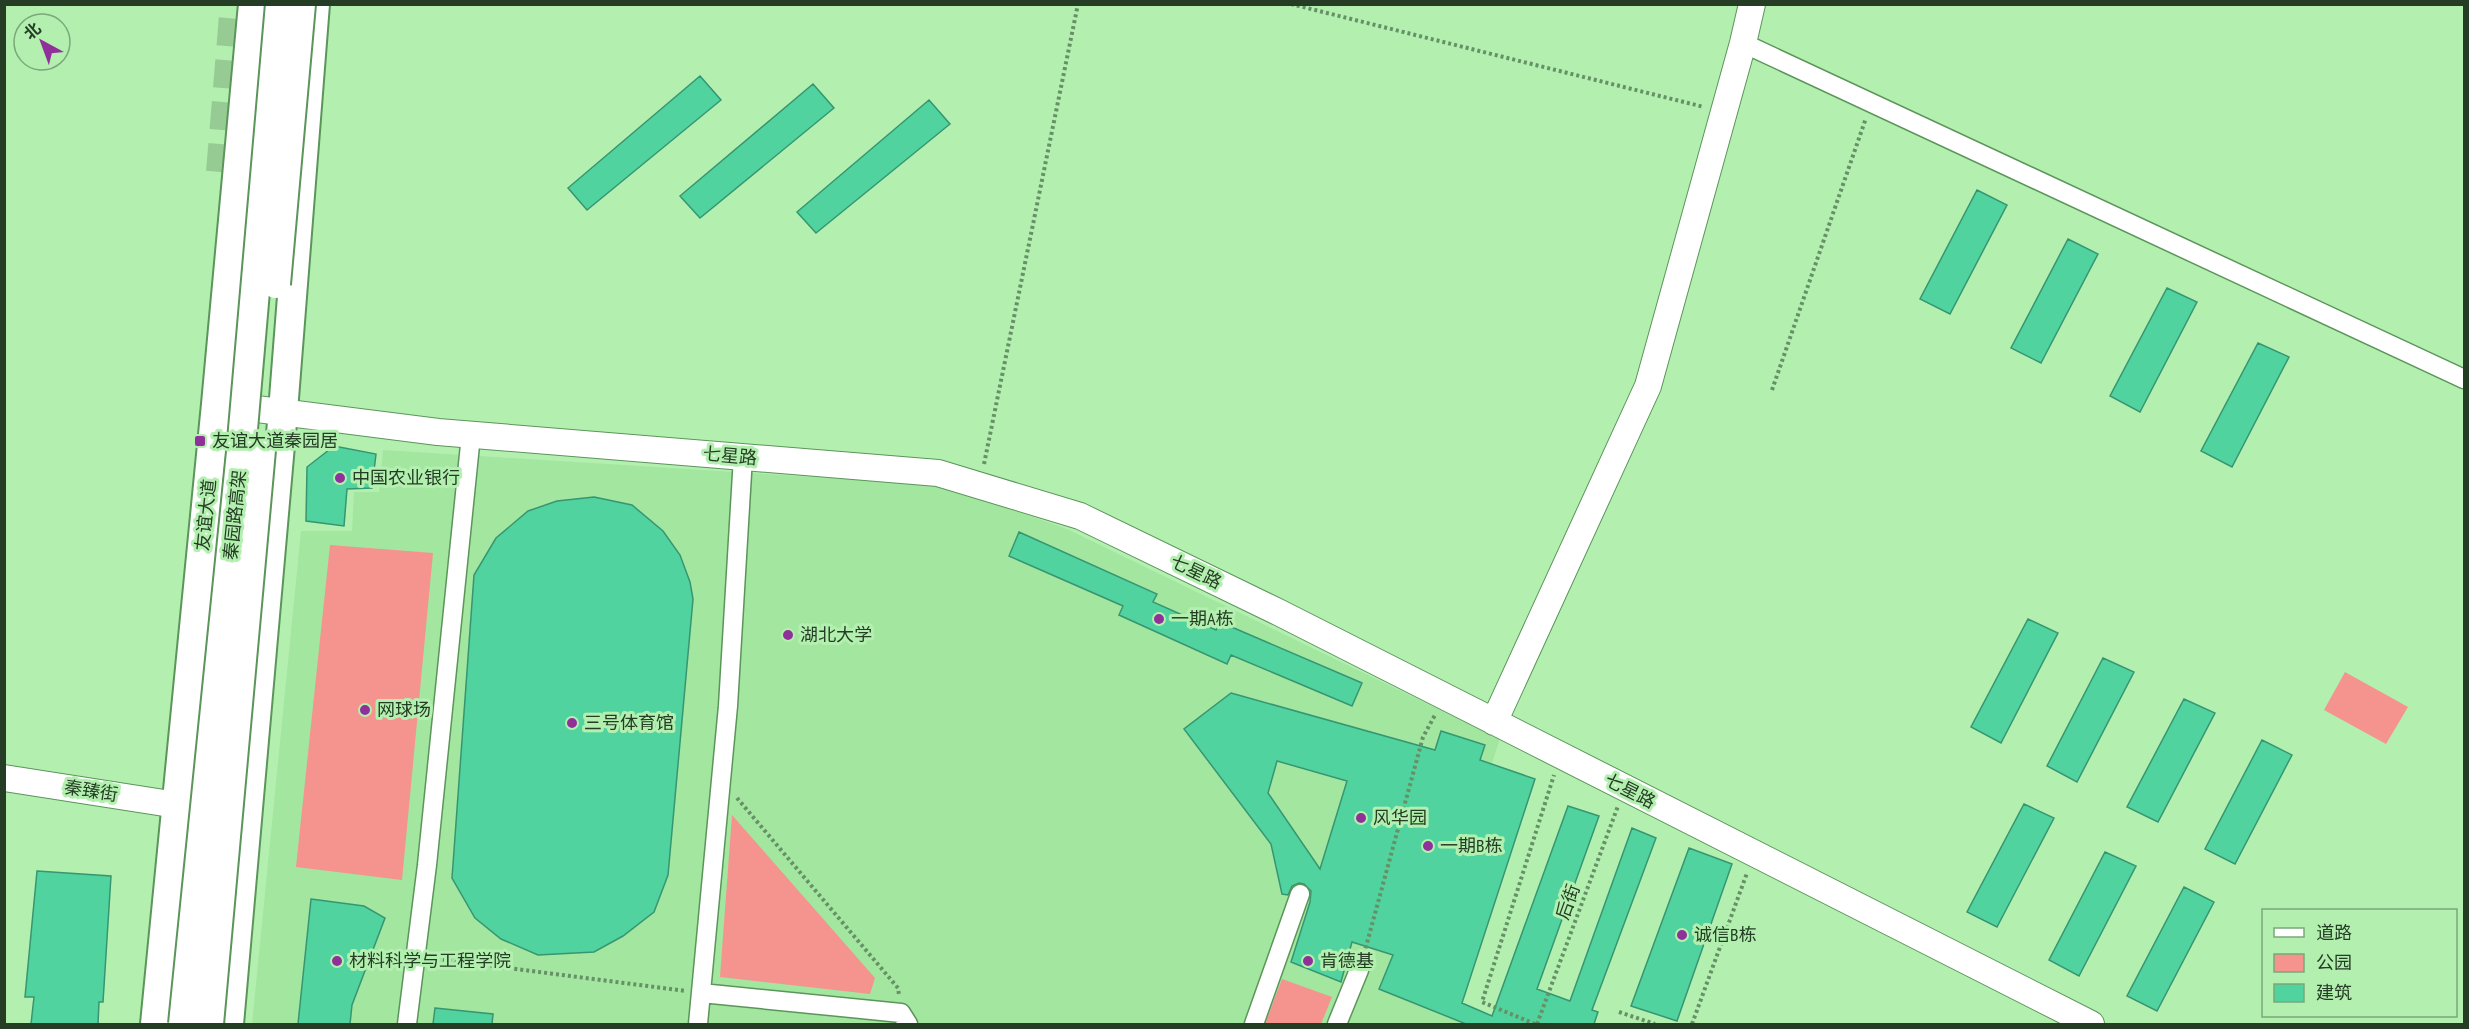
<svg xmlns="http://www.w3.org/2000/svg" width="2469" height="1029" font-family="'PT Sans Narrow','Noto Sans SC',sans-serif">
<style>
.built{fill:#a2e6a0}
.green{fill:#f5938e}
.building{fill:#50d39f;stroke:#379671;stroke-width:1.5;fill-rule:evenodd}
.lines{fill:none;stroke-linecap:round;stroke-linejoin:round}
.primary-tunnel{stroke:#96cc94;stroke-width:28;stroke-dasharray:28 14;stroke-linecap:butt}
.street-casing{stroke:#5b955a;stroke-width:21}
.secondary-casing{stroke:#5b955a;stroke-width:28}
.primary-casing{stroke:#5b955a;stroke-width:32}
.path{stroke:#669065;stroke-width:4;stroke-dasharray:3 3;stroke-linecap:butt}
.street{stroke:#fff;stroke-width:18}
.secondary{stroke:#fff;stroke-width:26}
.primary{stroke:#fff;stroke-width:28}
.primary-bridge-casing{stroke:#5b955a;stroke-width:32;stroke-linecap:butt}
.primary-bridge{stroke:#fff;stroke-width:28}
.poi-dot{fill:#90319a;stroke:#b3f0b0;stroke-width:2}
.labels{text-anchor:middle;stroke-width:6;stroke-linejoin:round;paint-order:stroke}
.poi-label{font-size:18px;fill:#243d24;stroke:#b3f0b0;text-anchor:start}
.street-label{font-size:18px;fill:#243d24;stroke:#b3f0b0}
</style>
<rect width="100%" height="100%" fill="#b3f0b0"/>
<path class="built" d="M383,450l560,35 124,44 433,210 -82,246 91,39h-1257l49,-493h51l2,-39h25z"/>
<path class="green" d="M330,545l103,8 -31,327 -106,-13z
M2345,672l63,35 -22,37 -62,-34z
M732,815l143,163 -5,16 -150,-17z
M1282,979l50,18 -11,27h-56z"/>
<path class="building" d="M700,76l21,24 -134,110 -19,-22z
M813,84l21,24 -134,110 -20,-22z
M929,100l21,24 -134,109 -19,-21z
M1977,190l30,15 -57,109 -30,-15z
M2068,239l30,15 -57,109 -30,-15z
M2167,288l30,14 -57,110 -30,-16z
M2258,343l31,14 -57,110 -31,-16z
M334,446l42,8 -4,34 -25,1 -3,37 -38,-5 1,-54z
M594,497l38,8 31,26 17,24 10,27 3,17 -25,276 -14,37 -31,24 -29,16 -56,3 -37,-16 -26,-21 -23,-40 22,-303 22,-37 32,-27 29,-10z
M1019,532l138,62 -4,8 63,28 4,-8 142,61 -10,23 -121,-51 -4,9 -108,-49 4,-9 -114,-50z
M2028,619l30,14 -57,110 -30,-16z
M2103,658l31,14 -57,110 -30,-16z
M1231,693l204,57 6,-19 44,14 -5,15 55,19 -73,224 30,13 76,-210 31,10 -62,173 33,12 62,-173 24,10 -64,172 6,2 -4,12h-128l-87,-35 14,-34 -41,-13 -11,40 -50,-20 19,-60 1,-11 -7,-7 -5,-1 -7,3 -4,9 -6,-1 -11,-50 -87,-115zM1277,761l70,20 -27,88 -52,-76z
M2184,699l31,14 -57,109 -31,-15z
M2262,740l30,15 -57,109 -30,-15z
M2024,804l30,14 -57,109 -30,-15z
M1689,848l43,16 -55,157 -46,-15z
M2105,852l31,14 -57,110 -30,-16z
M37,871l74,5 -8,126h-4l-1,22h-67l3,-27h-9z
M2184,887l30,15 -57,109 -30,-15z
M311,899l53,7 21,12 -33,87 -2,19h-52z
M435,1008l58,6 -1,10h-59z"/>
<g class="lines">
<path class="primary-tunnel" d="M220,172l14,-168"/>
<g class="street-casing">
<path id="street" d="M1743,43l721,336
M701,993l200,20 7,11
M407,1024l20,-159 44,-430
M698,1024l30,-318 15,-249
M1254,1024l46,-130
M1337,1024l22,-54"/>
</g>
<g class="secondary-casing">
<path id="secondary" d="M226,405l212,27 500,41 142,43 200,97 811,411
M1494,722l154,-336 95,-343 9,-39
M4,778l173,27"/>
</g>
<g class="primary-casing">
<path id="primary" d="M155,1024l61,-620 37,-400
M229,1024l54,-613 32,-407"/>
</g>
<path class="path" d="M1291,4l413,103
M1772,390l94,-272
M984,464l94,-460
M737,798l161,190 1,7
M1364,954l59,-217 12,-22
M431,958l255,33
M1619,1012l36,12
M1535,1024l-53,-22 72,-227
M1537,1024l81,-218
M1692,1024l55,-151"/>
<use href="#street" class="street"/>
<use href="#secondary" class="secondary"/>
<use href="#primary" class="primary"/>
<g class="primary-bridge-casing">
<path id="primary-bridge" d="M276,284l25,-280
M183,1024l58,-572 39,-448
M209,1024l52,-574"/>
</g>
<use href="#primary-bridge" class="primary-bridge"/>
</g>
<g class="poi-dot">
<rect x="194" y="435" width="12" height="12" rx="3"/>
<circle cx="340" cy="478" r="6"/>
<circle cx="1159" cy="619" r="6"/>
<circle cx="788" cy="635" r="6"/>
<circle cx="365" cy="710" r="6"/>
<circle cx="572" cy="723" r="6"/>
<circle cx="1361" cy="818" r="6"/>
<circle cx="1428" cy="846" r="6"/>
<circle cx="1682" cy="935" r="6"/>
<circle cx="337" cy="961" r="6"/>
<circle cx="1308" cy="961" r="6"/>
</g>
<g class="labels">
<g class="poi-label">
<text x="212" y="447">友谊大道秦园居</text>
<text x="352" y="484">中国农业银行</text>
<text x="1171" y="625">一期A栋</text>
<text x="800" y="641">湖北大学</text>
<text x="377" y="716">网球场</text>
<text x="584" y="729">三号体育馆</text>
<text x="1373" y="824">风华园</text>
<text x="1440" y="852">一期B栋</text>
<text x="1694" y="941">诚信B栋</text>
<text x="349" y="967">材料科学与工程学院</text>
<text x="1320" y="967">肯德基</text>
</g>
<g class="street-label">
<text transform="translate(730 456) rotate(5)" y="6">七星路</text>
<text transform="translate(206 515) rotate(-84)" y="6">友谊大道</text>
<text transform="translate(235 515) rotate(-84)" y="6">秦园路高架</text>
<text transform="translate(1196 572) rotate(26)" y="6">七星路</text>
<text transform="translate(91 791) rotate(9)" y="6">秦臻街</text>
<text transform="translate(1630 791) rotate(27)" y="6">七星路</text>
<text transform="translate(1568 902) rotate(-70)" y="6">后街</text>
</g>
</g>
<rect width="2469" height="1029" fill="none" stroke="#243d24" stroke-width="12"/>
<rect x="2262" y="909" width="195" height="108" fill="#b3f0b0" stroke="#7aa878" stroke-width="1.5"/>
<rect x="2274" y="928" width="30" height="9" fill="#ffffff" stroke="#7aa878" stroke-width="1.5"/>
<text x="2316" y="939" font-size="18" fill="#243d24">道路</text>
<rect x="2274" y="954" width="30" height="18" fill="#f5938e" stroke="#7aa878" stroke-width="1.5"/>
<text x="2316" y="969" font-size="18" fill="#243d24">公园</text>
<rect x="2274" y="984" width="30" height="18" fill="#50d39f" stroke="#7aa878" stroke-width="1.5"/>
<text x="2316" y="999" font-size="18" fill="#243d24">建筑</text>
<g transform="translate(42 42) rotate(319)"><circle r="28" fill="#b3f0b0" stroke="#7aa878" stroke-width="1.5"/>
<path d="M0-4.5L10 22L0 15L-10 22Z" fill="#90319a"/>
<text y="-9" font-size="16" font-weight="bold" text-anchor="middle" fill="#243d24">北</text>
</g>
</svg>
